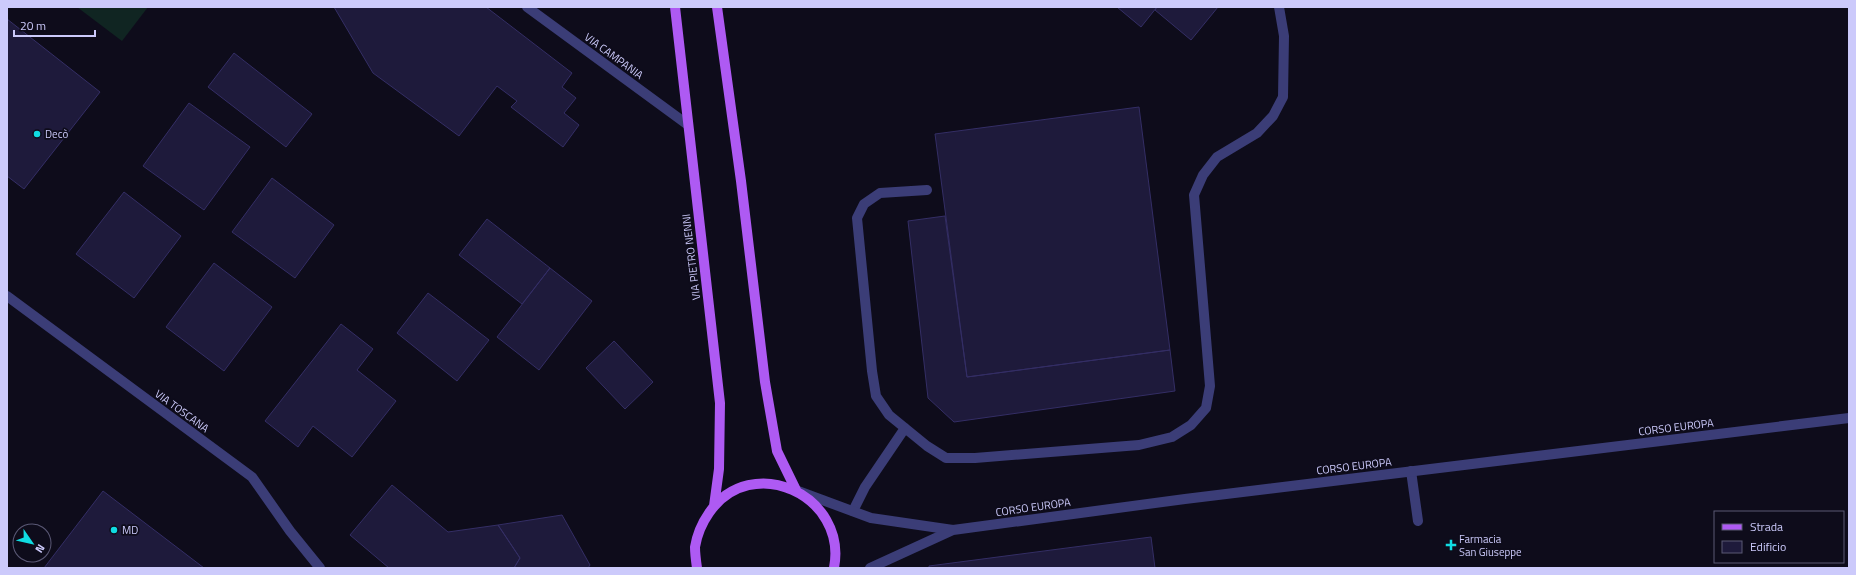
<svg xmlns="http://www.w3.org/2000/svg" width="1856" height="575" font-family="'Titillium Web',sans-serif">
<style>
.green{fill:#102522}
.building{fill:#1e1a3b;stroke:#342e65}
.lines{fill:none;stroke-linecap:round;stroke-linejoin:round}
.service{stroke:#3b3d77;stroke-width:10}
.minor{stroke:#3b3d77;stroke-width:10}
.primary{stroke:#ae5af3;stroke-width:10}
.poi-dot{fill:#10dce2;stroke:#0e0c1b;stroke-width:1.5}
.labels{text-anchor:middle;stroke-width:3.5;stroke-linejoin:round;paint-order:stroke}
.street-label{font-size:11px;fill:#cccafb;stroke:#0e0c1b}
.poi-label{font-size:11px;fill:#cccafb;stroke:#0e0c1b;text-anchor:start}
</style>
<rect width="100%" height="100%" fill="#0e0c1b"/>
<path class="green" d="M77,7h71l-26,34z"/>
<path class="building" d="M334,7h152l86,66 -10,14 14,11 -12,15 15,12 -16,22 -52,-40 6,-6 -20,-15 -38,50 -86,-63z
M1117,7h40l-16,20z
M1157,7h61l-27,33 -36,-30z
M7,19l93,73 -76,97 -17,-13z
M234,53l78,61 -26,33 -78,-60z
M189,103l61,44 -46,63 -61,-44z
M1139,107l31,243 -203,27 -32,-243z
M272,178l62,47 -39,53 -63,-46z
M124,192l57,44 -47,62 -58,-44z
M945,216l22,161 203,-27 5,41 -221,31 -26,-24 -20,-177z
M487,219l63,49 -28,36 -63,-49z
M214,263l58,44 -48,64 -58,-44z
M550,268l42,33 -53,69 -42,-33z
M428,293l61,47 -32,41 -60,-48z
M341,324l32,25 -16,21 39,31 -44,56 -39,-31 -15,21 -33,-26z
M614,341l39,41 -28,27 -39,-41z
M392,485l56,47 50,-7 22,33 -6,10h-125l-39,-33z
M103,491l101,77h-160z
M562,515l28,50 -2,3h-74l6,-10 -22,-33z
M1151,537l4,31h-226v-2z"/>
<g class="lines">
<path class="service" d="M927,190l-47,3 -16,11 -7,14 15,153 4,25 13,19 38,31 19,12h29l164,-13 33,-8 19,-12 15,-17 4,-22 -16,-191 9,-20 14,-18 40,-24 16,-17 10,-19 1,-61 -5,-29
M1411,471l7,50
M853,511l12,-24 40,-59"/>
<path class="minor" d="M527,7l161,118
M7,296l245,181 38,54 30,37
M798,491l73,27 82,12
M870,568l83,-38 232,-31 664,-81"/>
<path class="primary" d="M675,7l45,396 -1,66 -5,37
M717,7l24,174 24,201 12,69 19,39
M697,568c-1,-7 -2,-14 -2,-21 2,-12 7,-24 14,-34 42,-62 139,-18 125,55"/>
</g>
<g class="poi-dot">
<circle cx="37" cy="134" r="4"/>
<circle cx="114" cy="530" r="4"/>
<path d="M1449 539h4v4h4v4h-4v4h-4v-4h-4v-4h4z"/>
</g>
<g class="labels">
<g class="street-label">
<text transform="translate(614 56) rotate(36)" y="4">VIA CAMPANIA</text>
<text transform="translate(691 257) rotate(-97)" y="4">VIA PIETRO NENNI</text>
<text transform="translate(182 411) rotate(36)" y="4">VIA TOSCANA</text>
<text transform="translate(1676 427) rotate(-7)" y="4">CORSO EUROPA</text>
<text transform="translate(1354 466) rotate(-7)" y="4">CORSO EUROPA</text>
<text transform="translate(1033 507) rotate(-8)" y="4">CORSO EUROPA</text>
</g>
<g class="poi-label">
<text x="45" y="138">Decò</text>
<text x="122" y="534">MD</text>
<text x="1459" y="543">Farmacia<tspan x="1459" dy="13">San Giuseppe</tspan></text>
</g>
</g>
<rect width="1856" height="575" fill="none" stroke="#cccafb" stroke-width="16"/>
<rect x="1714" y="511" width="130" height="52" fill="#0e0c1b" stroke="#5a5875"/>
<rect x="1722" y="524" width="20" height="6" fill="#ae5af3" stroke="#5a5875"/>
<text x="1750" y="531" font-size="12" fill="#cccafb">Strada</text>
<rect x="1722" y="541" width="20" height="12" fill="#1e1a3b" stroke="#5a5875"/>
<text x="1750" y="551" font-size="12" fill="#cccafb">Edificio</text>
<g transform="translate(32 543) rotate(124)"><circle r="19" fill="#0e0c1b" stroke="#5a5875"/>
<path d="M0-3L7 15L0 10L-7 15Z" fill="#10dce2"/>
<text y="-6" font-size="11" font-weight="bold" text-anchor="middle" fill="#cccafb">N</text>
</g>
<path d="M14 30v6h81v-6" fill="none" stroke="#cccafb" stroke-width="2"/>
<text x="20" y="30" font-size="12" fill="#cccafb" stroke="#0e0c1b" stroke-width="3" paint-order="stroke">20 m</text>
</svg>
